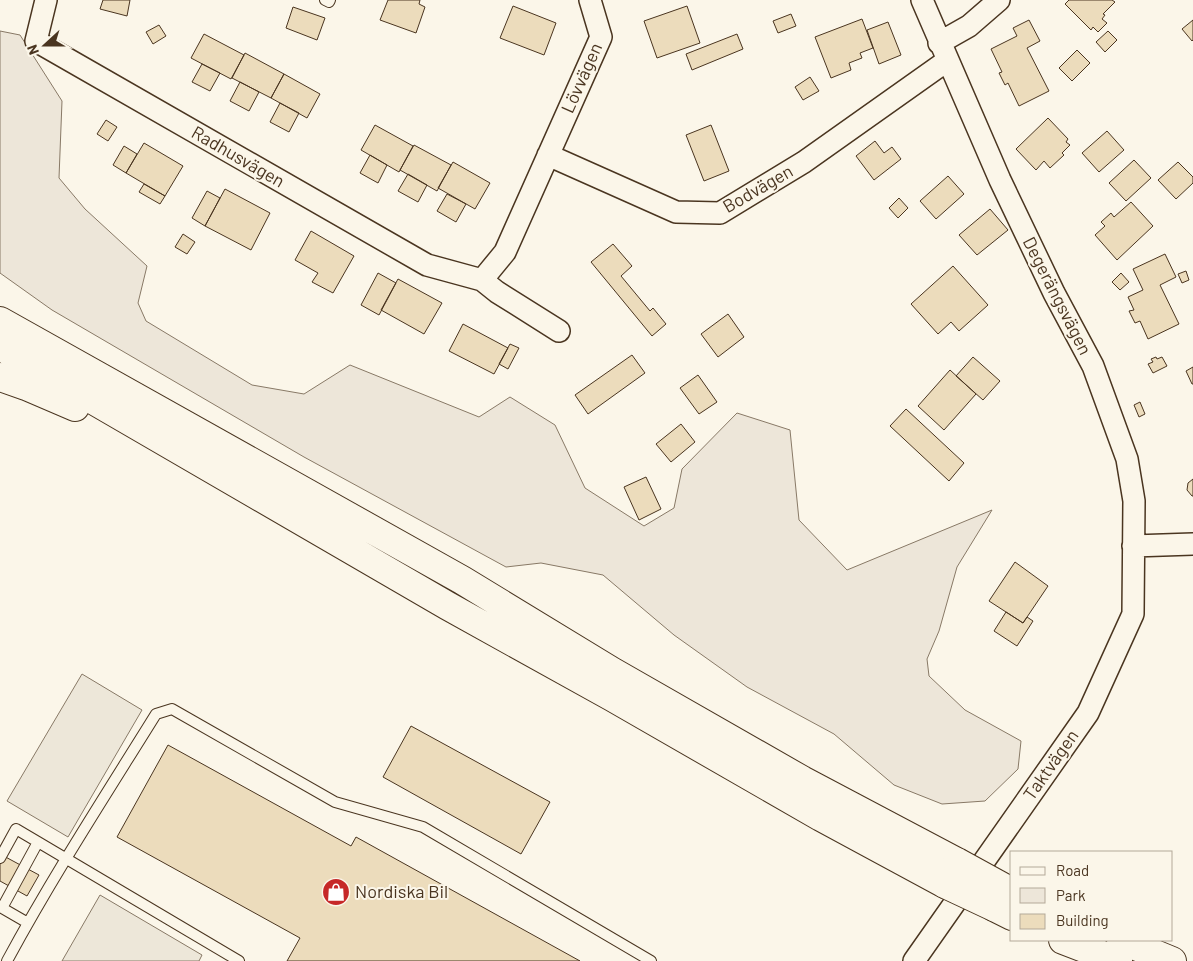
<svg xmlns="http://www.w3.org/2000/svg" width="1193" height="961" font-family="Barlow,sans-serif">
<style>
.green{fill:#ede6d9;stroke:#887966}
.parking{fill:#ede7d9;stroke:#887966}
.building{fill:#ecdcbc;stroke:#4a3520}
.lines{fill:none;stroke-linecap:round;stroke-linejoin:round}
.service-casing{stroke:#4a3520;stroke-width:12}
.minor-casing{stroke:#4a3520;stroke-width:24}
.trunk-casing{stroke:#4a3520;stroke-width:30}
.service{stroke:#fbf6e9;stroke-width:10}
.minor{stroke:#fbf6e9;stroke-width:21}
.trunk{stroke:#fbf6e9;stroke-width:28}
.trunk-bridge-casing{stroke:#4a3520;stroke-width:30;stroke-linecap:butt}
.trunk-bridge{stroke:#fbf6e9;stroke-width:28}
.labels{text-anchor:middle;stroke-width:4;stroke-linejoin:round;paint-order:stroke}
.street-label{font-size:18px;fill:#4a3520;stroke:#fbf6e9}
.poi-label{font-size:18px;fill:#4a3520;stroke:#fbf6e9;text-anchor:start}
</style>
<rect width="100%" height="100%" fill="#fbf6e9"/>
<path class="green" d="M0,31l20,4 42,66 -3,77 26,31 62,57 -9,37 8,18 106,64 52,9 46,-29 129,52 31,-20 45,28 30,63 59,38 30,-18 8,-39 55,-56 53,17 9,90 48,50 145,-60 -35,57 -18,64 -12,28 2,17 36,34 56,31 -3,28 -33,32 -43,3 -48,-19 -60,-51 -87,-47 -73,-52 -71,-60 -62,-12 -35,4 -202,-110 -252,-147 -52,-37z"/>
<path class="parking" d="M82,674l60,36 -74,127 -61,-36z
M100,895l102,60 -3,6h-137z"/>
<path class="building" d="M103,0h27l-3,16 -27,-7z
M388,0h32l-1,4 6,3 -9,26 -36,-13z
M1069,0h43l3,2 -12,12 2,1 -3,4 5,4 -9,9 -5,-5 -2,3 -26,-26z
M513,6l43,17 -12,32 -44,-17z
M687,6l13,37 -43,15 -13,-37z
M293,7l32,11 -8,22 -31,-12z
M791,14l5,12 -18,7 -5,-12z
M862,19l11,29 -13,5 2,5 -13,5 2,7 -20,8 -16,-41z
M1029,20l11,21 -13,7 22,43 -30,15 -11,-23 -3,2 -6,-12 3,-1 -11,-23 26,-13 -4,-8z
M1193,20v20l-1,1 -10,-12z
M888,22l13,33 -22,9 -12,-34z
M159,25l7,11 -13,8 -7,-12z
M1108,31l9,9 -12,12 -9,-10z
M204,34l40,21 -13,24 -40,-21z
M737,34l6,15 -51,21 -6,-16z
M1077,50l13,13 -18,18 -13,-13z
M245,53l39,21 -13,24 -39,-20z
M202,64l18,9 -10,18 -18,-9z
M284,74l36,20 -13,24 -36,-20z
M810,77l9,14 -16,9 -8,-13z
M240,82l19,10 -10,19 -19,-10z
M280,103l19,10 -10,19 -19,-10z
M1048,118l20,21 -2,3 4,3 -8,8 2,2 -14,13 -6,-7 -8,9 -20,-21z
M106,120l11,7 -9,14 -11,-7z
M375,125l38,21 -14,26 -38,-22z
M711,125l18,46 -25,10 -18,-46z
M1107,131l17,19 -25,22 -17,-19z
M875,141l9,12 8,-6 9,12 -27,21 -18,-24z
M144,143l39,23 -18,30 -39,-23z
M414,145l37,20 -14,26 -37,-21z
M124,146l13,8 -11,19 -13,-8z
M370,155l17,10 -9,18 -18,-10z
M1134,160l17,18 -25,23 -17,-18z
M453,162l37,21 -15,26 -37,-21z
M1178,162l15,15v6l-17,16 -18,-19z
M408,174l19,11 -9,17 -20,-11z
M948,176l16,18 -28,25 -16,-18z
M144,184l21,12 -5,8 -21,-12z
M225,189l45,24 -19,37 -46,-24z
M207,191l13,7 -15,28 -13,-8z
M447,194l19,10 -10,18 -19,-11z
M899,198l9,10 -10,10 -9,-10z
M1131,202l22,24 -36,34 -22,-25 10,-9 -4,-4 10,-9 3,4z
M990,209l18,21 -31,25 -18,-20z
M311,231l43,25 -21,37 -21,-11 6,-9 -23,-13z
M183,234l12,8 -8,12 -12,-7z
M613,244l19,22 -11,10 29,35 3,-3 13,16 -14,12 -61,-74z
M1165,254l11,23 -16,8 19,39 -31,15 -8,-18 -5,2 -6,-12 5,-1 -6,-13 15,-7 -10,-21z
M953,266l35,39 -29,26 -8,-9 -13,12 -27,-30z
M1186,271l3,9 -7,3 -4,-9z
M378,273l18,10 -17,32 -18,-10z
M1121,273l8,9 -9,8 -8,-8z
M398,279l44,24 -18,31 -43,-24z
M728,314l16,23 -26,20 -17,-23z
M463,324l45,24 -14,26 -45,-23z
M510,344l9,4 -11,21 -9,-5z
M632,355l13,18 -57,41 -13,-19z
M973,357l27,24 -17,19 -27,-24z
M1156,357l1,2 5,-2 5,9 -14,7 -5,-9 5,-2 -2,-3z
M1193,367v17h-1l-6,-13z
M950,370l26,24 -32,36 -26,-24z
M698,375l19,27 -18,12 -19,-26z
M1140,402l5,12 -6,3 -5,-12z
M906,409l58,54 -15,18 -59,-55z
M681,424l14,18 -24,20 -15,-18z
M646,477l15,32 -22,11 -15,-33z
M1193,479v17h-1l-5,-6 1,-7z
M1015,562l33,24 -25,37 -34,-22z
M1006,612l17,11 4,-6 6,4 -16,25 -23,-15z
M411,726l139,76 -29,52 -138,-77z
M168,745l183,101 5,-9 224,124h-293l13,-23 -183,-101z
M0,854l39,21 -12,21 -27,-15z"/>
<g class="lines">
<g class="service-casing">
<path id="service" d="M325,0l4,2 1,-2
M0,858l16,-29 22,13
M28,923l-26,-15 36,-66 201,119
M7,961c46,-85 98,-165 149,-247l16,-5 163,93 88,25 228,134"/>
</g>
<g class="minor-casing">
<path id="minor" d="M46,0l-10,41 391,224 55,15 23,-28 96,-215 -11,-37
M939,43l30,-17 30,-26
M548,155l128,57 44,1 84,-51 144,-102
M482,280l15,12 62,39
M1133,546l60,-2
M914,961l174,-248 45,-99 1,-113 -7,-42 -34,-93 -39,-73 -54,-113 -78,-180"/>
</g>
<g class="trunk-casing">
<path id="trunk" d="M0,321l462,259 151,92 189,108 155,82
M0,346l448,260 164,91 209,120 124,67
M0,377l26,9 49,21
M994,907l18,9
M1063,940l55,21
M1121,940l51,21"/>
</g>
<use href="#service" class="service"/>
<use href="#minor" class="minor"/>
<use href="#trunk" class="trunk"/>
<g class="trunk-bridge-casing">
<path id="trunk-bridge" d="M957,862l51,28
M945,884l49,23"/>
</g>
<use href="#trunk-bridge" class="trunk-bridge"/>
</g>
<defs>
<g id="shop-disc" transform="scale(1.4375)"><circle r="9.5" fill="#c62828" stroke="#fbf6e9"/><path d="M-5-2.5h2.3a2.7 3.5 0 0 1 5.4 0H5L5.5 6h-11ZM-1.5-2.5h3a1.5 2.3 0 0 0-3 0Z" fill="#fff"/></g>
</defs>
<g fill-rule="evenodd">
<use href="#shop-disc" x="336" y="892"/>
</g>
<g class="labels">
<g class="street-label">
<text transform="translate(582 78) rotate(-66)" y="6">Lövvägen</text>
<text transform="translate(238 157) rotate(30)" y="6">Radhusvägen</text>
<text transform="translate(758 189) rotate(-30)" y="6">Bodvägen</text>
<text transform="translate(1057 296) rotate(63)" y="6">Degerängsvägen</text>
<text transform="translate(1051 765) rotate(-55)" y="6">Taktvägen</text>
</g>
<g class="poi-label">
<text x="355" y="898">Nordiska Bil</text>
</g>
</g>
<rect x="1010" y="851" width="162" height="90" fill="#fbf6e9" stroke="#b4a999"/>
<rect x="1020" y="867" width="25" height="8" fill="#fbf6e9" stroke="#b4a999"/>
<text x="1056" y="876" font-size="15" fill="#4a3520">Road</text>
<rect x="1020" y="888" width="25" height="15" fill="#ede6d9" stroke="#b4a999"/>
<text x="1056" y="901" font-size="15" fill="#4a3520">Park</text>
<rect x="1020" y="914" width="25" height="15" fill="#ecdcbc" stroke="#b4a999"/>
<text x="1056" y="926" font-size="15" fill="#4a3520">Building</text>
<g transform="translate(45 45) rotate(249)" stroke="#fbf6e9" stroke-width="4" paint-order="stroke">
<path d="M0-4L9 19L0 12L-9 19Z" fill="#4a3520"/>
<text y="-8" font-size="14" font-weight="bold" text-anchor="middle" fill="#4a3520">N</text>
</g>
</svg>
